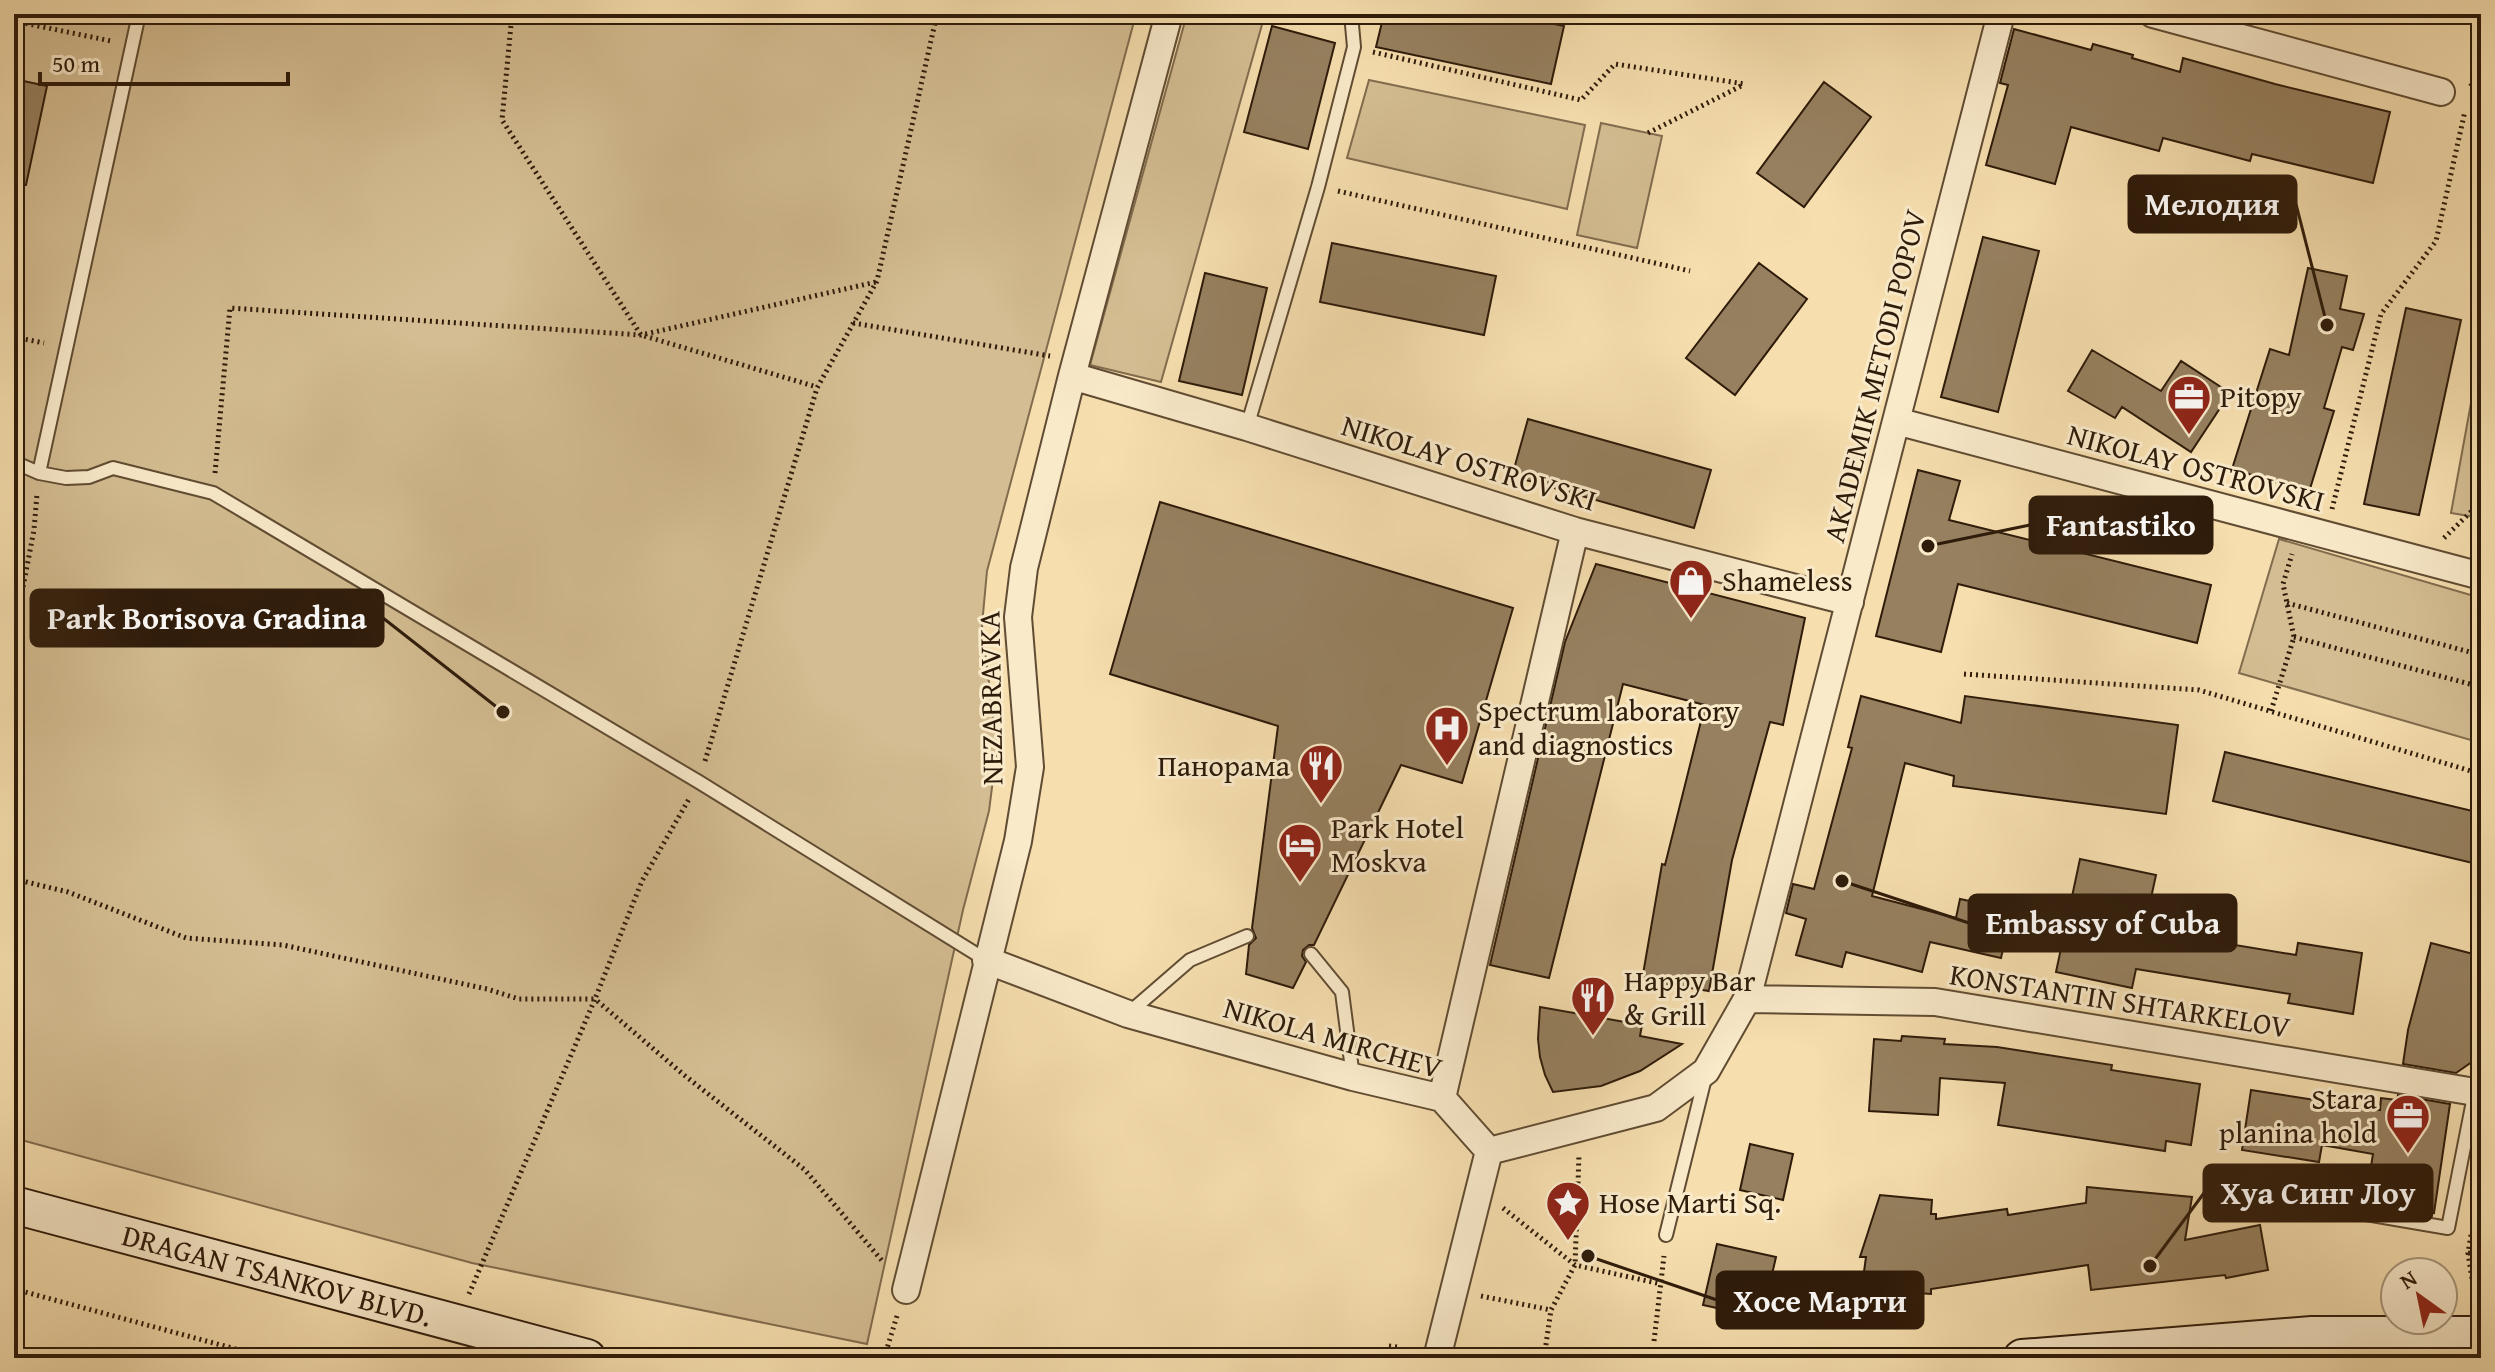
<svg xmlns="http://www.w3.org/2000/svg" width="2495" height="1372" font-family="'Gentium Book Plus',serif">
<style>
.green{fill:#d4bd92;stroke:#816c4e;stroke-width:2}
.building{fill:#96805f;stroke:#2e1b0a;stroke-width:2}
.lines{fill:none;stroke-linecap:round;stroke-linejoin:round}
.lane-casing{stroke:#604c33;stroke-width:16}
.street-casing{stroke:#604c33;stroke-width:30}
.secondary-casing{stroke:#2e1b0a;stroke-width:40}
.path{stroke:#2e1b0a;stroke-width:5;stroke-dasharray:2 4;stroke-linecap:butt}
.lane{stroke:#f9eaca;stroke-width:12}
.street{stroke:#f9eaca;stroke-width:26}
.secondary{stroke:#f9eaca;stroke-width:36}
.labels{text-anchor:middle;stroke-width:6;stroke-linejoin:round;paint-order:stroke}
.street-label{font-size:30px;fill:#2e1b0a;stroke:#f9eaca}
.poi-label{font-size:30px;fill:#2e1b0a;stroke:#f9eaca;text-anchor:start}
.leader{fill:none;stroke:#2e1b0a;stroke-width:3}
.callout-dot{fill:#2e1b0a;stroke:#f9eaca;stroke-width:3}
.callout{fill:#2e1b0a;stroke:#2e1b0a;stroke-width:3}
.callout-label{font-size:32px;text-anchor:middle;font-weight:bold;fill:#fff}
</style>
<rect width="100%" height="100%" fill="#f6deae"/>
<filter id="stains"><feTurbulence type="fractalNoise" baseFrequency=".0025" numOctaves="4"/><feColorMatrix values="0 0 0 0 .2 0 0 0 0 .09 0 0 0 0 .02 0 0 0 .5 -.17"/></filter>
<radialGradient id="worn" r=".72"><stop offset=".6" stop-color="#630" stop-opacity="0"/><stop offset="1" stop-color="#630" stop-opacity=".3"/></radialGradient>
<path class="green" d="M14,14h1122l-149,557 -5,54 15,123 -8,63 -26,99 -96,434 -395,-81 -458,-125z
M1187,14h78l-104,368 -71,-17z
M1369,80l216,45 -18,84 -220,-51z
M1601,123l61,13 -25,112 -60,-13z
M2481,348v170l-30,-5z
M2279,539l202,59v145l-242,-70z"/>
<path class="building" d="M1384,14h122l58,12 -13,58 -175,-37z
M1272,26l63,17 -27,106 -64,-17z
M2014,29l77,21 2,-6 40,11 -1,3 48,14 3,-14 92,26 115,28 -17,71 -121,-29 -2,7 -87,-23 -4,13 -88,-24 -16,57 -69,-19 22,-80 -8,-2z
M14,79l33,7 -21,99 -12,-1z
M1824,82l47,35 -67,90 -47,-34z
M1983,237l56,14 -41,161 -57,-15z
M1332,243l164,33 -12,59 -164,-33z
M1759,263l48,36 -72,96 -49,-37z
M2308,268l39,8 -7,33 24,5 -11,36 -11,-3 -18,61 10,3 -25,81 -77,-23 38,-120 19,6z
M1205,273l62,15 -25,107 -63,-14z
M2406,308l55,12 -42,195 -55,-11z
M2092,350l69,41 20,-30 49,32 -39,59 -69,-45 -7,11 -47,-27z
M1528,419l183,51 -17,58 -182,-52z
M1918,470l42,11 -11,39 262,65 -14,58 -239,-59 -17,68 -65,-16z
M1160,502l353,106 -51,175 -61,-18 -87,180h-5l-6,5 -1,6 4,6 -13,26 -47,-14 3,-29 7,-7 -4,-10 26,-202 -168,-52z
M1596,564l209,54 -22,107 -13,-3 -38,138 -23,131 -67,-11 20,-116 3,1 40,-160 -82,-21 -74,294 -59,-13 75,-323z
M1861,696l100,27 4,-27 213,29 -12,89 -213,-28 1,-10 -49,-13 -33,133 84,22 4,-19 52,11 -11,48 -71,-16 -8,30 -76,-20 -4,15 -46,-12 10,-36 -20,-6 7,-29 21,5 38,-141 -4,-1z
M2225,752l256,61v52l-268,-64z
M2080,859l76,16 -12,55 152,25 2,-12 64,10 -9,61 -65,-11 2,-9 -154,-25 -4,19 -76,-16z
M2431,943l50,13 -10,47 10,1 -2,53 -23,16 -53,-9 5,-34z
M1540,1007l102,18 -2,11 42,8 -42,27 -39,15 -48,6 -8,-17 -5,-18 -2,-18z
M1902,1036l43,3 -1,5 53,3 115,18 -1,5 89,14 -9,61 -25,-4 -1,10 -167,-26 7,-42 -65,-5 -2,37 -69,-4 5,-72 27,2z
M2251,1090l129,20 1,-12 16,2 1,-5 52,9 -16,109 -69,-10 8,-49 -51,-9 -3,17 -77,-12z
M1750,1144l43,10 -10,46 -43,-10z
M2087,1187l105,10 -7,43 75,-15 8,45 -42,8 -1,-3 -134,15 -3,-25 -157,24v5l-14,-1 1,9 -49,6 -1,-8 -8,1 6,-44h-6l20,-62 52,5 -1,14h5v5l71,-10 1,6 78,-12z
M1717,1244l59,13 -14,61 -59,-13z"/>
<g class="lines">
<g class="lane-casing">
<path id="lane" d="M1247,427l71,-240 36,-140 -3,-33
M14,462l25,11 27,5 23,-1 24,-9 100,25 486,289 287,178
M39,473l100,-459
M1311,954l31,38 11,85
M1130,1012l60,-52 57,-24
M2366,1214l82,14 27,-137
M1666,1235l40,-161"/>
</g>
<g class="street-casing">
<path id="street" d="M2153,14l288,78
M1072,376l175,51 328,104 275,71
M1896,421l585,155
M986,960l142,54 225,63 89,21 47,53
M1747,999l188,3 546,91
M1442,1098l133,-567
M1489,1151l167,-43 50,-37 41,-72 254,-985
M906,1290l112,-449 12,-74 -12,-150 6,-49 48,-192 97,-362
M1437,1358l52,-207"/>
</g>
<g class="secondary-casing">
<path id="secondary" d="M14,1205l573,153
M2022,1358l290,-23h169"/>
</g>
<path class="path" d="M512,14l-10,106 139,215 176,52
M14,21l97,20
M1373,52l208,48 34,-36 130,20
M2471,86l10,-46
M1648,133l95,-48
M1338,191l352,80
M853,323l197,33
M14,337l30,6
M215,473l15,-165 411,27 235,-53
M2332,509l49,-195 55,-73 29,-130
M2444,538l37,-36
M2287,603l194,52
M14,634l20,-104 3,-36
M2294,637l187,50
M1964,674l235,16 282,84
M2271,711l23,-74 -11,-53 9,-30
M705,761l112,-373 60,-107 60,-267
M2478,773l3,-11
M14,879l54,13 118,46 97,7 204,44 32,10h76l47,-118 47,-82
M1503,1208l72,57 86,19
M2471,1235l-3,18 4,26
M2468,1253l13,1
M14,1289l255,69
M469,1294l126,-295 89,76 121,95 79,93
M1481,1296l70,14
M1654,1341l10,-85
M1389,1346l9,1
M1545,1351l6,-41 24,-45 4,-110
M1477,1353l25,2v3
M884,1358l13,-42"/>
<use href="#lane" class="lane"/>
<use href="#street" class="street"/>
<use href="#secondary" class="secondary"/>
</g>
<defs>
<g id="office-pin" transform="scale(2.3)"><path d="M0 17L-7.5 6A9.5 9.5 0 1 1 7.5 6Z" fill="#8f2418" stroke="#f9eaca"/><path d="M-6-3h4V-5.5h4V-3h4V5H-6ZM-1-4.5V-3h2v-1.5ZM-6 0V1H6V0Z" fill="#fff"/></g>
<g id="shop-pin" transform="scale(2.3)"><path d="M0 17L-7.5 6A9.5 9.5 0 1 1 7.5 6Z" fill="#8f2418" stroke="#f9eaca"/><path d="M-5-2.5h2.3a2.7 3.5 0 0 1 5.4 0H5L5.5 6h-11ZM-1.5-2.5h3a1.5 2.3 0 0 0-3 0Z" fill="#fff"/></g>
<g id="hospital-pin" transform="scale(2.3)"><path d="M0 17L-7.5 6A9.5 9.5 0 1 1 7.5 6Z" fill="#8f2418" stroke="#f9eaca"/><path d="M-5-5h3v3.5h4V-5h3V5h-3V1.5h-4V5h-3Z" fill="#fff"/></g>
<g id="restaurant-pin" transform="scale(2.3)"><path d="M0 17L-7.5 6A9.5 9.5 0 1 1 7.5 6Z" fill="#8f2418" stroke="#f9eaca"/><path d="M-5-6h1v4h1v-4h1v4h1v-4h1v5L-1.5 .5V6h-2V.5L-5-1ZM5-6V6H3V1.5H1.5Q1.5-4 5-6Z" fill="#fff"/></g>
<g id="hotel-pin" transform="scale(2.3)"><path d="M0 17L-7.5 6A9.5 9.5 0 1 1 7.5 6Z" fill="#8f2418" stroke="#f9eaca"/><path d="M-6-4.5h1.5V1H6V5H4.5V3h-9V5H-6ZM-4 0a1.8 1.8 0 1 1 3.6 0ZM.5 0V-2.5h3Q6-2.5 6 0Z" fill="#fff"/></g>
<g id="sight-pin" transform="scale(2.3)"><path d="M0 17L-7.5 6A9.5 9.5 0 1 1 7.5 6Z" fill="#8f2418" stroke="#f9eaca"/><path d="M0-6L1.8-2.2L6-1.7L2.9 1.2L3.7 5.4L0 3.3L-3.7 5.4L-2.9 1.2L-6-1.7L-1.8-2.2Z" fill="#fff"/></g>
</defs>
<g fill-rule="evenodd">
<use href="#office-pin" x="2189" y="397"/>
<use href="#shop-pin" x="1691" y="581"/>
<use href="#hospital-pin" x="1447" y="728"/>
<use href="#restaurant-pin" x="1321" y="766"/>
<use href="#hotel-pin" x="1300" y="845"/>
<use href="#restaurant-pin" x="1593" y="998"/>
<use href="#office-pin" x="2408" y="1116"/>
<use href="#sight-pin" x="1568" y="1203"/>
</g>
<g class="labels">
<g class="street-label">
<text transform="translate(1875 376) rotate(-76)" y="10">AKADEMIK METODI POPOV</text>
<text transform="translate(1469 463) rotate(17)" y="10">NIKOLAY OSTROVSKI</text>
<text transform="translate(2196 468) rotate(15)" y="10">NIKOLAY OSTROVSKI</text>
<text transform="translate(991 698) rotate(-91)" y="10">NEZABRAVKA</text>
<text transform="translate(2120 1001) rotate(9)" y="10">KONSTANTIN SHTARKELOV</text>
<text transform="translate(1333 1038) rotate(16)" y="10">NIKOLA MIRCHEV</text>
<text transform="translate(277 1276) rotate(15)" y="10">DRAGAN TSANKOV BLVD.</text>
</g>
<g class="poi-label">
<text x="2220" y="407">Pitopy</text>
<text x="1722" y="591">Shameless</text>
<text x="1478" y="721">Spectrum laboratory<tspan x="1478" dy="34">and diagnostics</tspan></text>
<text x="1290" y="776" text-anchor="end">Панорама</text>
<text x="1331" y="838">Park Hotel<tspan x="1331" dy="34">Moskva</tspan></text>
<text x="1624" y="991">Happy Bar<tspan x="1624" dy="34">&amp; Grill</tspan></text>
<text x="2377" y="1109" text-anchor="end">Stara<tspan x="2377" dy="34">planina hold</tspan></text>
<text x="1599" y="1213">Hose Marti Sq.</text>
</g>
</g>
<path class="leader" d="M2327 325L2296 204M1928 546L2030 525M503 712L383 618M1842 881L1969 923M2150 1266L2204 1193M1588 1256L1717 1300"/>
<g class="callout-dot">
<circle cx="2327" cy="325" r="8"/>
<circle cx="1928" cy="546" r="8"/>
<circle cx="503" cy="712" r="8"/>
<circle cx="1842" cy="881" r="8"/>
<circle cx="2150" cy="1266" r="8"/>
<circle cx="1588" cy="1256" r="8"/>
</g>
<g class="callout">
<rect x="2129" y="176" width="167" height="56" rx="8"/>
<rect x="2030" y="497" width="182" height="56" rx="8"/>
<rect x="31" y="590" width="352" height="56" rx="8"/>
<rect x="1969" y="895" width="267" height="56" rx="8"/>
<rect x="2204" y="1165" width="228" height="56" rx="8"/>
<rect x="1717" y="1272" width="206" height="56" rx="8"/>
</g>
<g class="callout-label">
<text x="2212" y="215">Мелодия</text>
<text x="2121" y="536">Fantastiko</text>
<text x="207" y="629">Park Borisova Gradina</text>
<text x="2103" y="934">Embassy of Cuba</text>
<text x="2318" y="1204">Хуа Синг Лоу</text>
<text x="1820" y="1312">Хосе Марти</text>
</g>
<rect width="2495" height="1372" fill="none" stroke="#f6deae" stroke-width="48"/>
<rect x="16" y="16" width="2463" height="1340" fill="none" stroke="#2e1b0a" stroke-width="4"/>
<rect x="24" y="24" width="2447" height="1324" fill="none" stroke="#2e1b0a" stroke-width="2"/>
<g transform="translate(2419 1296) rotate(327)"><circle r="38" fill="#f9eaca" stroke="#a8977d" stroke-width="2"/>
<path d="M0-6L14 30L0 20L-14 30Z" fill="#8f2418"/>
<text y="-12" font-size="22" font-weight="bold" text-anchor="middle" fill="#2e1b0a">N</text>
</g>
<path d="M40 72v12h248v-12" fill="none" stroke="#2e1b0a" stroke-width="4"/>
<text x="52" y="72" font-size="24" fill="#2e1b0a" stroke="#f9eaca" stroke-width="6" paint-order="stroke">50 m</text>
<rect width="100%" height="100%" filter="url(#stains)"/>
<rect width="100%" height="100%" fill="url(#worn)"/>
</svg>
